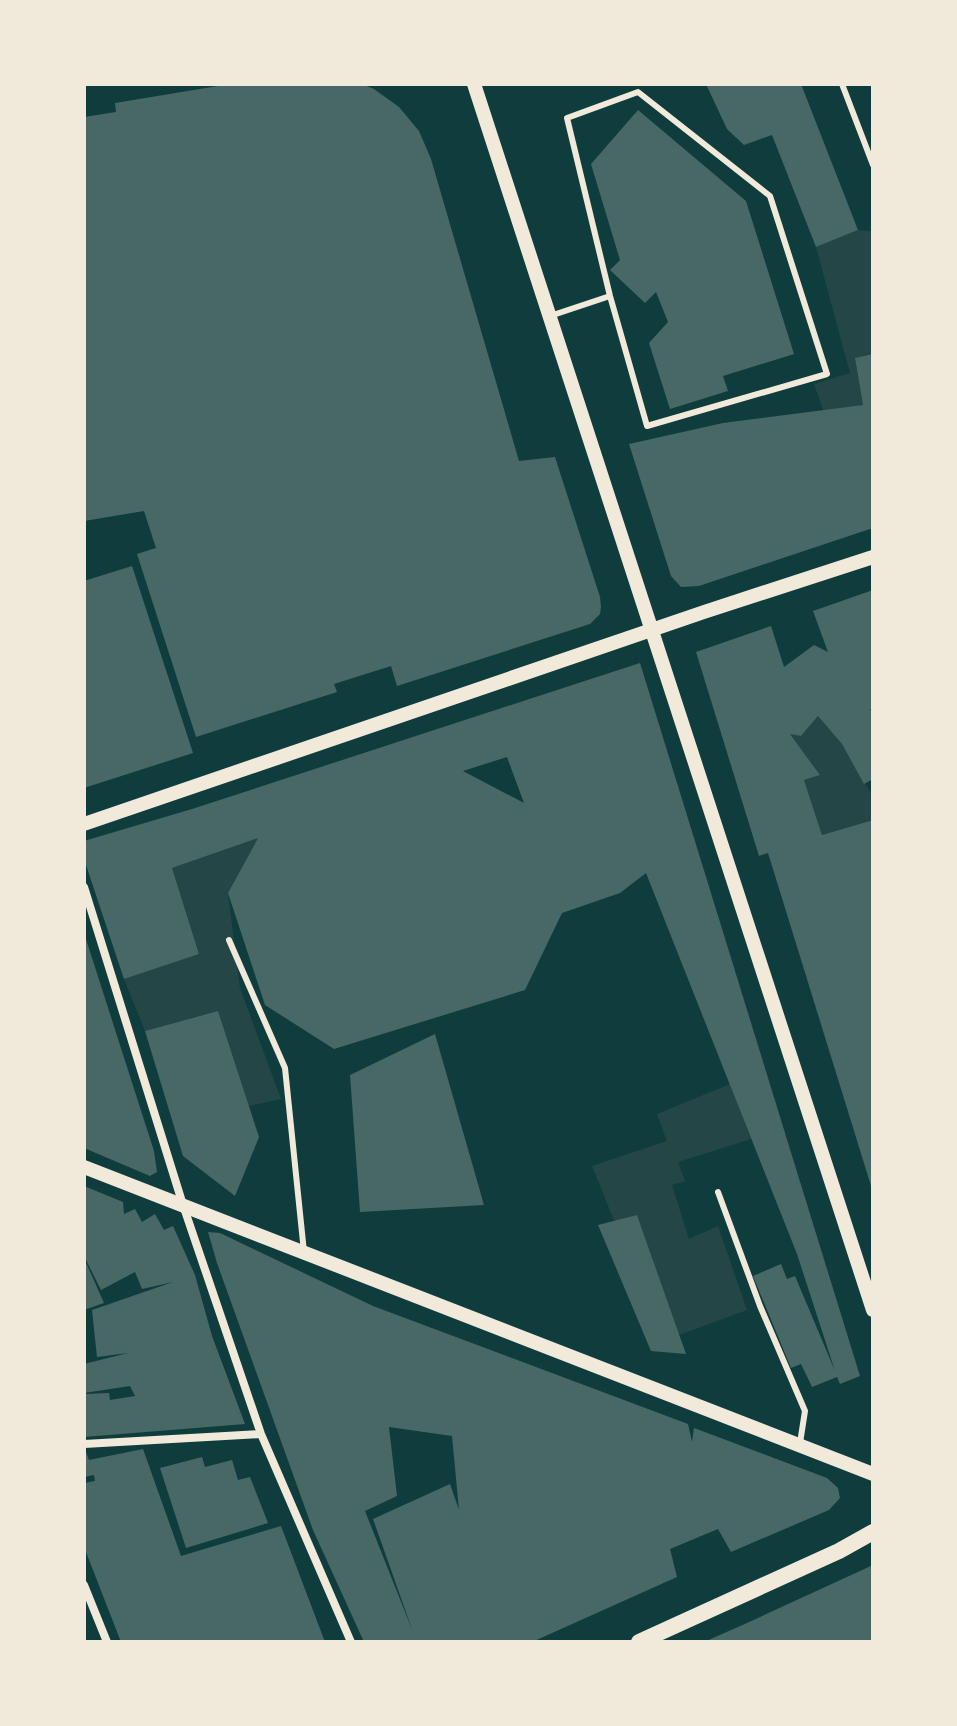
<svg xmlns="http://www.w3.org/2000/svg" width="957" height="1726" font-family="'Work Sans',sans-serif">
<style>
.green{fill:#244646}
.building{fill:#486865;fill-rule:evenodd}
.lines{fill:none;stroke-linecap:round;stroke-linejoin:round}
.service{stroke:#f1e9da;stroke-width:6}
.minor{stroke:#f1e9da;stroke-width:8}
.tertiary{stroke:#f1e9da;stroke-width:14}
.secondary{stroke:#f1e9da;stroke-width:16}
</style>
<rect width="100%" height="100%" fill="#0f3d3e"/>
<path class="green" d="M858,230l15,1v123l-18,4 8,47 -39,7 -10,-28 36,-11 -34,-126z
M818,716l24,28 31,53v23l-51,15 -18,-55 16,-5 -30,-41 11,2z
M258,838l-30,55 12,95 41,111 -32,7 -31,-95 -73,20 -21,-52 75,-25 -27,-86z
M730,1084l21,55 -73,23 7,19 -13,4 17,54 29,-13 29,84 -68,25 -42,-120 -22,8 -23,-57 75,-25 -10,-27z"/>
<path class="building" d="M230,84h132l12,5 25,18 20,24 12,28 88,302 36,-4 45,140 1,10 -1,7 -10,10 -193,62 -6,-20 -57,18 3,8 -141,45 -59,-183 19,-6 -12,-37 -60,10v-404l32,-5 -1,-9z
M706,84h95l57,146 -42,17 -44,-112 -28,10 -17,-16z
M638,110l108,91 48,153 -71,22 5,15 -58,18 -21,-66 19,-21 -12,-30 -11,11 -35,-33 10,-10 -29,-96z
M873,354v174l-174,58 -18,1 -10,-11 -42,-132 94,-21 140,-18 -8,-47z
M132,566l61,187 -109,35v-207z
M873,590v117l-3,3 3,3v66l-9,5 -22,-40 -24,-28 -17,20 -11,-2 30,41 -16,5 18,55 51,-15 -1,369 -104,-336 -9,3 -63,-204 75,-26 13,41 30,-22 14,7 -15,-41z
M640,663l220,713 -20,8 -3,-7 -25,10 -11,-23 -10,4 -38,-92 28,-12 6,15 8,-3 40,95 -38,-117 -151,-381 -26,20 -58,20 -37,77 -191,59 -69,-44 -37,-112 30,-55 -86,30 27,86 -75,25 -40,-120v-18l108,-32zM507,757l17,46 -61,-32z
M84,933l70,218 3,21 -7,4 -66,-28z
M218,1011l41,126 -24,59 -52,-40 -38,-125z
M435,1034l49,171 -124,7 -10,-137z
M84,1186l39,16 1,12 11,-5 7,13 13,-8 9,16 9,-4 22,49 17,61 33,88 -161,13v-43l25,-1 1,7 25,-4 -5,-10 -46,7v-29l44,-11 -31,4 -5,-47 81,-28 -31,7 -7,-17 -34,18 -17,-34z
M637,1215l49,139 -35,-3 -53,-126z
M208,1232l12,1 153,73 315,118 4,18 2,-14 133,50 11,10 2,10 -11,12 -98,42 -13,-23 -48,20 7,28 -145,65h-168l-51,-112 -96,-267zM389,1427l63,9 7,74 -9,-26 -77,35 40,113 -48,-121 32,-15z
M84,1258l20,45 -20,7z
M84,1447l5,13 54,-11 38,107 100,-30 44,116h-204l-37,-95v-64l11,-2 -1,-6 -10,2z
M202,1457l3,10 27,-7 6,20 12,-3 18,46 -82,25 -26,-80z
M873,1565v77h-169l43,-19z"/>
<g class="lines">
<path class="service" d="M842,84l31,81
M638,92l132,104 57,178 -180,52 -37,-130 -43,-178z
M550,316l60,-20
M229,940l56,128 19,184
M718,1192l42,114 45,105 -5,32"/>
<path class="minor" d="M84,887l99,318 78,229 90,208
M84,1444l177,-10
M84,1585l23,57"/>
<path class="tertiary" d="M474,84l399,1226
M84,824l620,-212 169,-55
M84,1167l789,307"/>
<path class="secondary" d="M639,1642l200,-91 34,-19"/>
</g>
<rect width="957" height="1726" fill="none" stroke="#f1e9da" stroke-width="172"/>
</svg>
